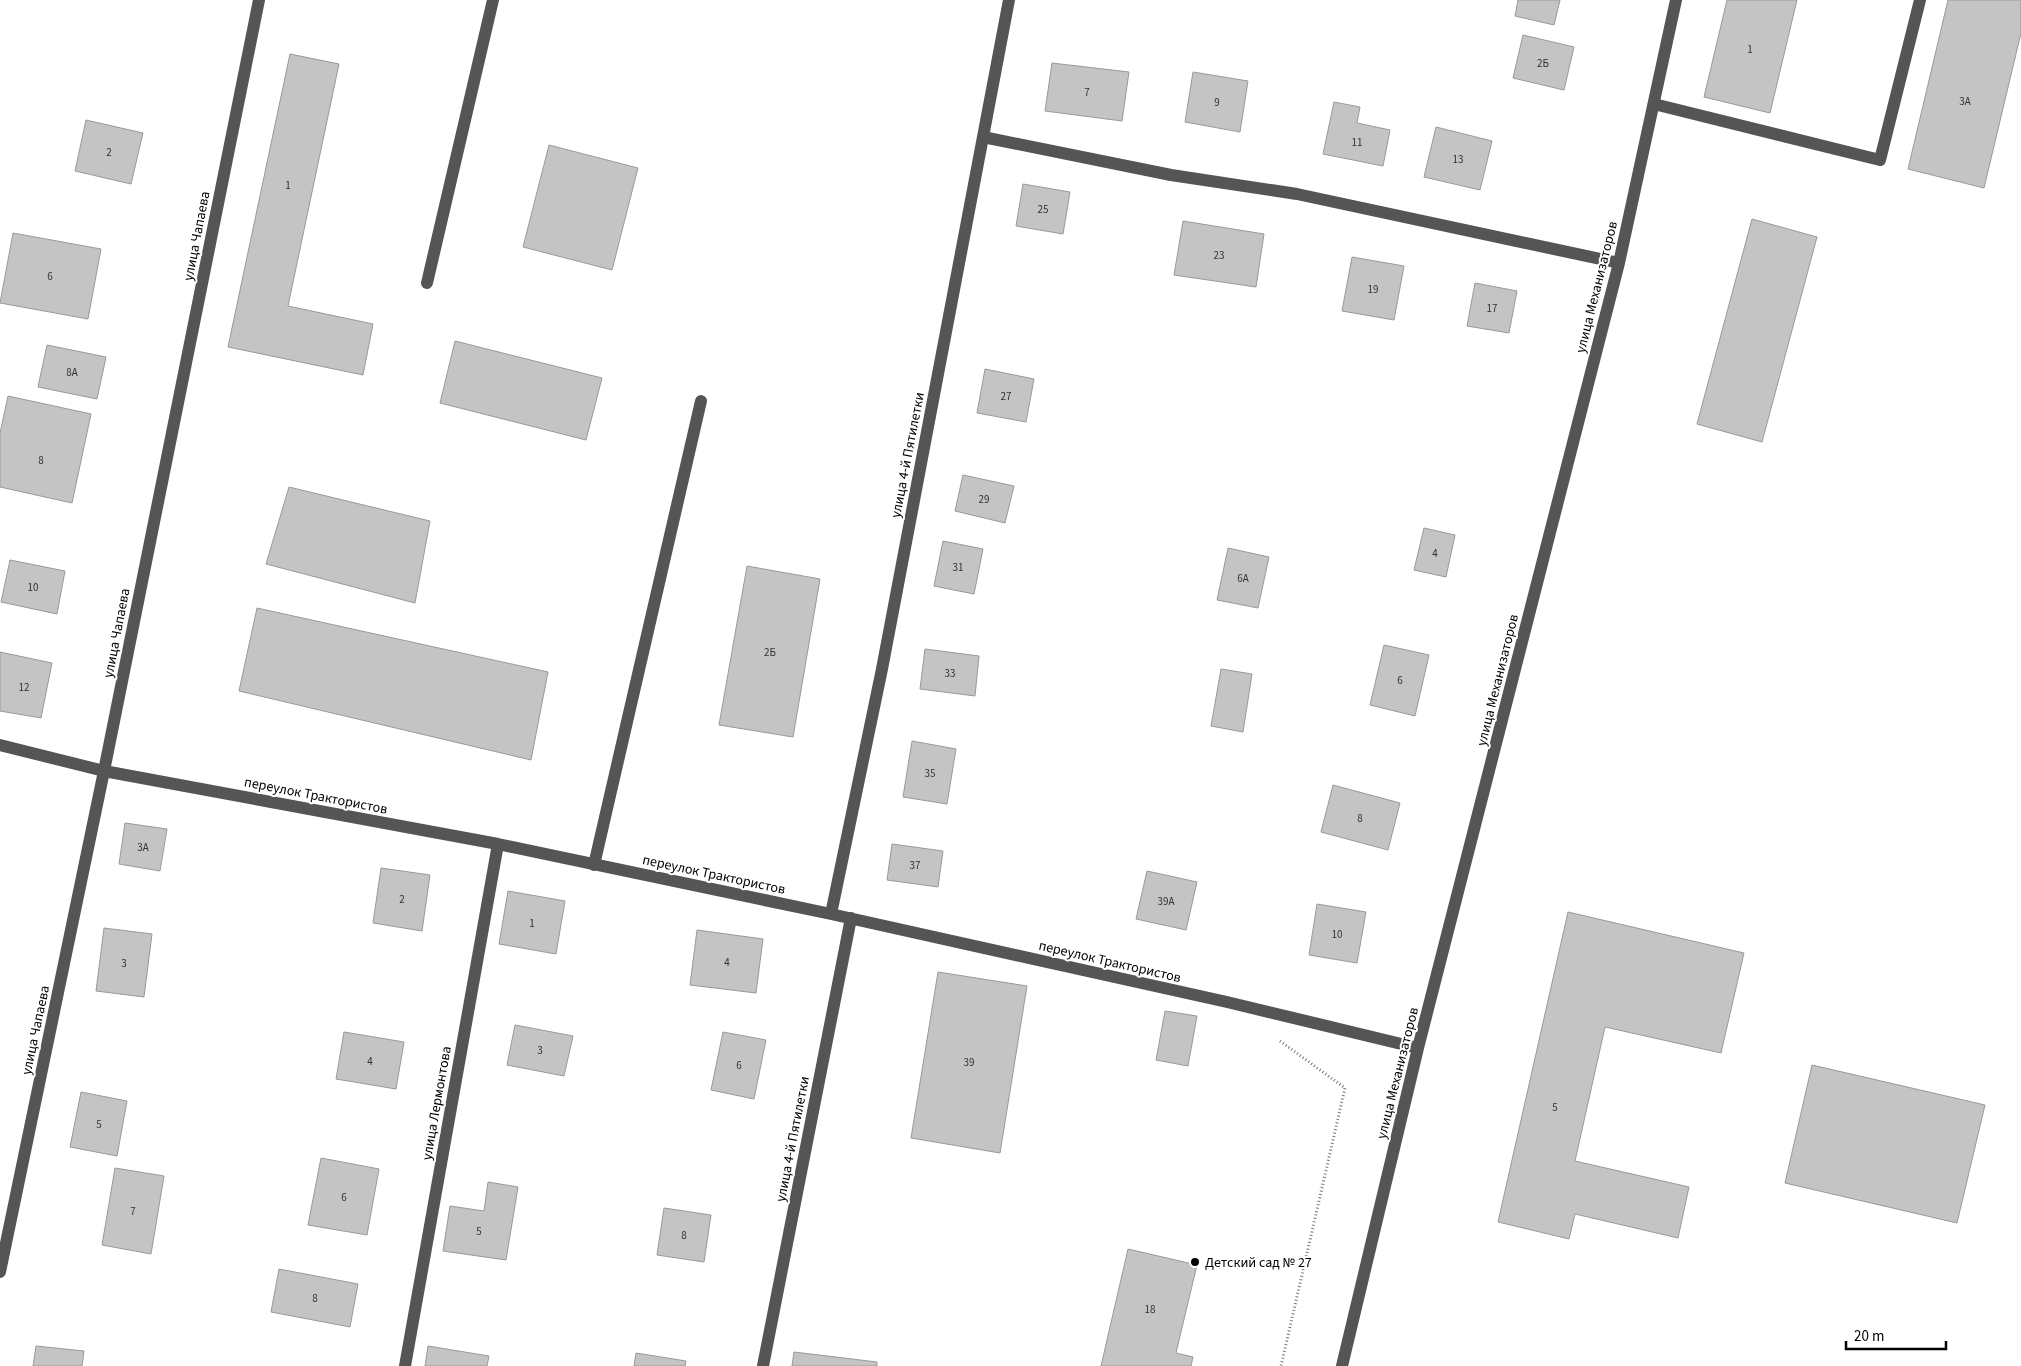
<svg xmlns="http://www.w3.org/2000/svg" width="2021" height="1366" font-family="'Source Sans 3',sans-serif">
<style>
.building{fill:#c4c4c4;stroke:#999}
.lines{fill:none;stroke-linecap:round;stroke-linejoin:round}
.path{stroke:#777;stroke-width:3;stroke-dasharray:1 2.5;stroke-linecap:butt}
.minor{stroke:#555;stroke-width:12}
.poi-dot{fill:#000;stroke:#fff;stroke-width:2}
.labels{text-anchor:middle;stroke-width:4;stroke-linejoin:round;paint-order:stroke}
.number-label{font-size:11px;fill:#313131}
.street-label{font-size:14px;fill:#000;stroke:#fff}
.poi-label{font-size:14px;fill:#000;stroke:#fff;text-anchor:start}
</style>
<rect width="100%" height="100%" fill="#fff"/>
<path class="building" d="M1518,0h42l-6,25 -39,-9z
M1727,0h70l-27,113 -66,-16z
M1948,0h73v33l-37,155 -76,-19z
M1523,35l51,12 -10,43 -51,-12z
M290,54l49,10 -51,242 85,18 -10,51 -135,-28z
M1052,63l77,9 -7,49 -77,-10z
M1193,72l55,9 -8,51 -55,-10z
M1334,102l26,5 -3,16 33,7 -7,36 -60,-12z
M86,120l57,13 -12,51 -56,-13z
M1436,127l56,14 -12,49 -56,-13z
M549,145l89,23 -26,102 -89,-23z
M1023,184l47,8 -7,42 -47,-8z
M1752,219l65,18 -55,205 -65,-18z
M1183,221l81,13 -8,53 -82,-12z
M13,233l88,16 -13,70 -88,-16z
M1352,257l52,9 -10,54 -52,-9z
M1475,283l42,8 -8,42 -42,-7z
M455,341l147,37 -16,62 -146,-37z
M47,345l59,12 -9,42 -59,-12z
M985,369l49,10 -8,43 -49,-9z
M8,396l83,18 -19,89 -72,-16v-54z
M963,475l51,11 -9,37 -50,-12z
M289,487l141,34 -15,82 -149,-39z
M1424,528l31,7 -9,42 -32,-7z
M943,541l40,8 -9,45 -40,-8z
M1228,548l41,9 -11,51 -41,-8z
M10,560l55,11 -8,43 -56,-12z
M747,566l73,13 -27,158 -74,-12z
M257,608l291,64 -17,88 -292,-69z
M1384,645l45,10 -14,61 -45,-11z
M925,649l54,7 -4,40 -55,-7z
M0,652l52,11 -11,55 -41,-7z
M1221,669l31,5 -9,58 -32,-6z
M912,741l44,8 -9,55 -44,-7z
M1333,785l67,18 -12,47 -67,-18z
M125,823l42,6 -7,42 -41,-7z
M892,844l51,7 -5,36 -51,-7z
M381,868l49,7 -8,56 -49,-8z
M1147,871l50,11 -11,48 -50,-11z
M508,891l57,10 -9,53 -57,-10z
M1317,904l49,8 -9,51 -48,-8z
M1568,912l176,41 -23,100 -116,-26 -30,134 114,26 -11,51 -103,-24 -6,25 -71,-17z
M104,928l48,6 -8,63 -48,-6z
M697,930l66,9 -7,54 -66,-8z
M938,972l89,14 -27,167 -89,-15z
M1165,1011l32,5 -9,50 -32,-6z
M515,1025l58,11 -9,40 -57,-11z
M344,1032l60,10 -8,47 -60,-10z
M723,1032l43,8 -12,59 -43,-9z
M1812,1065l173,40 -28,118 -172,-40z
M81,1092l46,9 -10,55 -47,-9z
M321,1158l58,11 -12,66 -59,-10z
M115,1168l49,8 -13,78 -49,-9z
M488,1182l30,5 -12,73 -63,-9 7,-45 34,5z
M664,1208l47,7 -7,47 -47,-7z
M1128,1249l69,16 -21,88 17,4 -2,9h-90z
M279,1269l79,15 -8,43 -79,-15z
M36,1346l48,5 -2,15h-49z
M428,1346l61,10 -2,10h-62z
M794,1352l83,10v4h-85z
M636,1353l50,8 -1,5h-51z"/>
<g class="lines">
<path class="path" d="M1280,1041l65,47 -64,278"/>
<path class="minor" d="M1654,104l226,56 40,-160
M983,137l188,38 126,19 322,69
M427,283l66,-283
M0,745l104,26 394,73 333,70 396,88 191,46
M594,865l107,-464
M831,914l51,-245 127,-669
M0,1272l104,-501 155,-771
M405,1366l93,-522
M763,1366l88,-448
M1342,1366l76,-318 201,-785 57,-263"/>
</g>
<circle class="poi-dot" cx="1195" cy="1262" r="5"/>
<g class="labels">
<g class="number-label">
<text x="1750" y="53">1</text>
<text x="1543" y="67">2Б</text>
<text x="1087" y="96">7</text>
<text x="1965" y="105">3А</text>
<text x="1217" y="106">9</text>
<text x="1357" y="146">11</text>
<text x="109" y="156">2</text>
<text x="1458" y="163">13</text>
<text x="288" y="189">1</text>
<text x="1043" y="213">25</text>
<text x="1219" y="259">23</text>
<text x="50" y="280">6</text>
<text x="1373" y="293">19</text>
<text x="1492" y="312">17</text>
<text x="72" y="376">8А</text>
<text x="1006" y="400">27</text>
<text x="41" y="464">8</text>
<text x="984" y="503">29</text>
<text x="1435" y="557">4</text>
<text x="958" y="571">31</text>
<text x="1243" y="582">6А</text>
<text x="33" y="591">10</text>
<text x="770" y="656">2Б</text>
<text x="950" y="677">33</text>
<text x="1400" y="684">6</text>
<text x="24" y="691">12</text>
<text x="930" y="777">35</text>
<text x="1360" y="822">8</text>
<text x="143" y="851">3А</text>
<text x="915" y="869">37</text>
<text x="402" y="903">2</text>
<text x="1166" y="905">39А</text>
<text x="532" y="927">1</text>
<text x="1337" y="938">10</text>
<text x="727" y="966">4</text>
<text x="124" y="967">3</text>
<text x="540" y="1054">3</text>
<text x="370" y="1065">4</text>
<text x="969" y="1066">39</text>
<text x="739" y="1069">6</text>
<text x="1555" y="1111">5</text>
<text x="99" y="1128">5</text>
<text x="344" y="1201">6</text>
<text x="133" y="1215">7</text>
<text x="479" y="1235">5</text>
<text x="684" y="1239">8</text>
<text x="315" y="1302">8</text>
<text x="1150" y="1313">18</text>
</g>
<g class="street-label">
<text transform="translate(196 236) rotate(-79)" y="5">улица Чапаева</text>
<text transform="translate(1596 287) rotate(-76)" y="5">улица Механизаторов</text>
<text transform="translate(907 455) rotate(-79)" y="5">улица 4-й Пятилетки</text>
<text transform="translate(116 633) rotate(-79)" y="5">улица Чапаева</text>
<text transform="translate(1497 680) rotate(-76)" y="5">улица Механизаторов</text>
<text transform="translate(316 795) rotate(11)" y="5">переулок Трактористов</text>
<text transform="translate(714 874) rotate(12)" y="5">переулок Трактористов</text>
<text transform="translate(1110 961) rotate(13)" y="5">переулок Трактористов</text>
<text transform="translate(35 1030) rotate(-78)" y="5">улица Чапаева</text>
<text transform="translate(1397 1073) rotate(-76)" y="5">улица Механизаторов</text>
<text transform="translate(436 1103) rotate(-80)" y="5">улица Лермонтова</text>
<text transform="translate(792 1139) rotate(-79)" y="5">улица 4-й Пятилетки</text>
</g>
<g class="poi-label">
<text x="1205" y="1267">Детский сад № 27</text>
</g>
</g>
<path d="M1846 1341v8h100v-8" fill="none" stroke="#000000" stroke-width="2.5"/>
<text x="1854" y="1341" font-size="15" fill="#000000" stroke="#ffffff" stroke-width="4" paint-order="stroke">20 m</text>
</svg>
